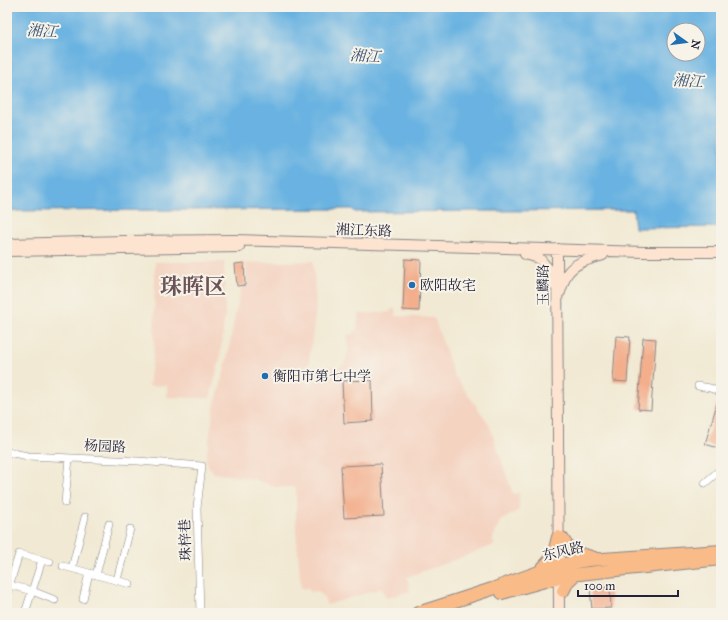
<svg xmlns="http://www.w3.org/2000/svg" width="728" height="620" font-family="'IM FELL Great Primer','Noto Serif SC',serif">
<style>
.built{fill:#f4d3c1}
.water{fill:#69b2e1;stroke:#466a8e;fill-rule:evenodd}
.building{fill:#f3ae8c}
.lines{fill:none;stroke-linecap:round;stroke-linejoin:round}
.minor-casing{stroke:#8a8687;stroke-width:8}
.secondary-casing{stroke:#8a8687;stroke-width:12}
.trunk-casing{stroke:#8a8687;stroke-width:14}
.minor{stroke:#fff;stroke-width:7}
.secondary{stroke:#fde4d0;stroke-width:10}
.trunk{stroke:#f9bc89;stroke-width:12}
.poi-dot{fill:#1f6fb2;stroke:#f7f3e8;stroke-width:1.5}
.labels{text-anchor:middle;stroke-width:4;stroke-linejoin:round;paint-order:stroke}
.street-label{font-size:14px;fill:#22223b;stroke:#f7f3e8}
.poi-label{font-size:14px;fill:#22223b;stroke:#f7f3e8;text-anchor:start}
.water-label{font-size:15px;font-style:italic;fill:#3b5475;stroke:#f7f3e8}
.town-label{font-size:22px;font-weight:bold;fill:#6b5357;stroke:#f7f3e8}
</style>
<rect width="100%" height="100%" fill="#f7f3e8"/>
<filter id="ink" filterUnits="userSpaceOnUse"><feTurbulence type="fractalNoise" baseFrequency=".025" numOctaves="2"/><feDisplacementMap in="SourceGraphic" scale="8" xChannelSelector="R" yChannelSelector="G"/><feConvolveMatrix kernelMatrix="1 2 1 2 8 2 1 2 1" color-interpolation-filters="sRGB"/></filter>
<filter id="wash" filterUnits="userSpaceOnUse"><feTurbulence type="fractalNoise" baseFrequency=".012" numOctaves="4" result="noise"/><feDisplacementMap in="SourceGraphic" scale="16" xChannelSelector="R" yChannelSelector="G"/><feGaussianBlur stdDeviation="0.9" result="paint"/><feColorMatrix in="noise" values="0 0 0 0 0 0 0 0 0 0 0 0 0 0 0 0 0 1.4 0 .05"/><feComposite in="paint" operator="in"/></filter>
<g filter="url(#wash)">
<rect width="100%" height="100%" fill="#f1e9d3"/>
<path class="built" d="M313,261l3,47 -10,75 7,1v-5l8,-9 5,-3h14l4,-3 5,-14 -2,-15 7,-1 3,-4 2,-16 32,-2v-3h4l1,7 38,2 20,57 35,49 24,70 6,-1v17l-18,11 -9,19 3,5 -88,32 3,14 -24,7 -4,-10 -55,17 -3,-8 -6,-6 -8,1 -1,-4h-8l-5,-59v-42h-21l-21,-8 -40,-6 -2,-3 -4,-4 -2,-7 8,-51 11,-39 10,-53 7,-31 5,-1 -1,-21z
M155,262h69l1,50 -5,46 -10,40 -43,-1v-12l-18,1 5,-37z"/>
<path class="water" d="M7,7h714v220l-86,1 -2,-18 -278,2 -3,-3 -345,2zM674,30h24v24h-24z"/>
<g id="blocks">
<path class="building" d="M405,259l16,1 -2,51 -16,-1z
M244,263l1,22 -8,1 -2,-22z
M616,336l14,1 -3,45 -14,-1z
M643,338l13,1 -5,71 -13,-1z
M372,380l1,41 -29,2 -2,-42z
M719,397h2v40l-3,11 -13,-4z
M381,464l3,52 -40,2 -3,-52z
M610,587l1,21 -19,1 -2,-20z"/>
</g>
</g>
<g filter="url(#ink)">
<use href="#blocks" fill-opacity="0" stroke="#8a8687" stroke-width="1"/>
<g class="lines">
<g class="minor-casing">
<path id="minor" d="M698,386l12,2 11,4
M7,452l21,4 110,5 64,5 -5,42 3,105
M705,483l16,-14
M65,503l4,-45
M63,566l67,18
M72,568l13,-51
M96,575l13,-51
M117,580l13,-51
M10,585l22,6 23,9
M7,593l12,-39 31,8
M83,599l6,-26
M25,613l17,-53"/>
</g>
<g class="secondary-casing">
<path id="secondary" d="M7,244l117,-3 110,-1 410,12h77
M558,249l-1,5 2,359
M7,251l232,-4
M525,254l14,4 10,12 5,15
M560,292c2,-6 4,-13 7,-18 8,-12 23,-15 36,-19"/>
</g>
<g class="trunk-casing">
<path id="trunk" d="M562,538l5,8 11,7 16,5
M540,571l10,-11 4,-7 4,-16
M563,591l5,-10 8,-7
M502,593l61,-17 25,-3 133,-14
M418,613l74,-24 66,-24 30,-5 133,-9"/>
</g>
<use href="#minor" class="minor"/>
<use href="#secondary" class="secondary"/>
<use href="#trunk" class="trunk"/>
</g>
</g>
<g class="poi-dot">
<circle cx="412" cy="285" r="4"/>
<circle cx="265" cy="376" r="4"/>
</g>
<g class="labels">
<g class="street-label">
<text transform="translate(364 230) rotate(2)" y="5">湘江东路</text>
<text transform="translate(543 285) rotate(-90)" y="5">玉麟路</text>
<text transform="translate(105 446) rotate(3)" y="5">杨园路</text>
<text transform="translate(185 540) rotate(-92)" y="5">珠梓巷</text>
<text transform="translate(563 551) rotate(-13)" y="5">东风路</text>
</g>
<g class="poi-label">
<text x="420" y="290">欧阳故宅</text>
<text x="273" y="381">衡阳市第七中学</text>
</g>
<g class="water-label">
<text transform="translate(42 31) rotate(4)" y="5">湘江</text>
<text transform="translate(365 56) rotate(4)" y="5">湘江</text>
<text transform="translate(688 81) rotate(4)" y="5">湘江</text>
</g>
<g class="town-label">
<text x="193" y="294">珠晖区</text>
</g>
</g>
<rect width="728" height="620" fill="none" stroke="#f7f3e8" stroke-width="24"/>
<g transform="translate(686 42) rotate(104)"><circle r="19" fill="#f7f3e8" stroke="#a29fa3"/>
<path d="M0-3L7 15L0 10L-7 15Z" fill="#1f6fb2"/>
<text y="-6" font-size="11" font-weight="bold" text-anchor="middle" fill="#22223b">N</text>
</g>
<path d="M578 590v6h100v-6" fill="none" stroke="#22223b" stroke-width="2"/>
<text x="584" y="590" font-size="12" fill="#22223b" stroke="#f7f3e8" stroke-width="3" paint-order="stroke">100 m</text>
</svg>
